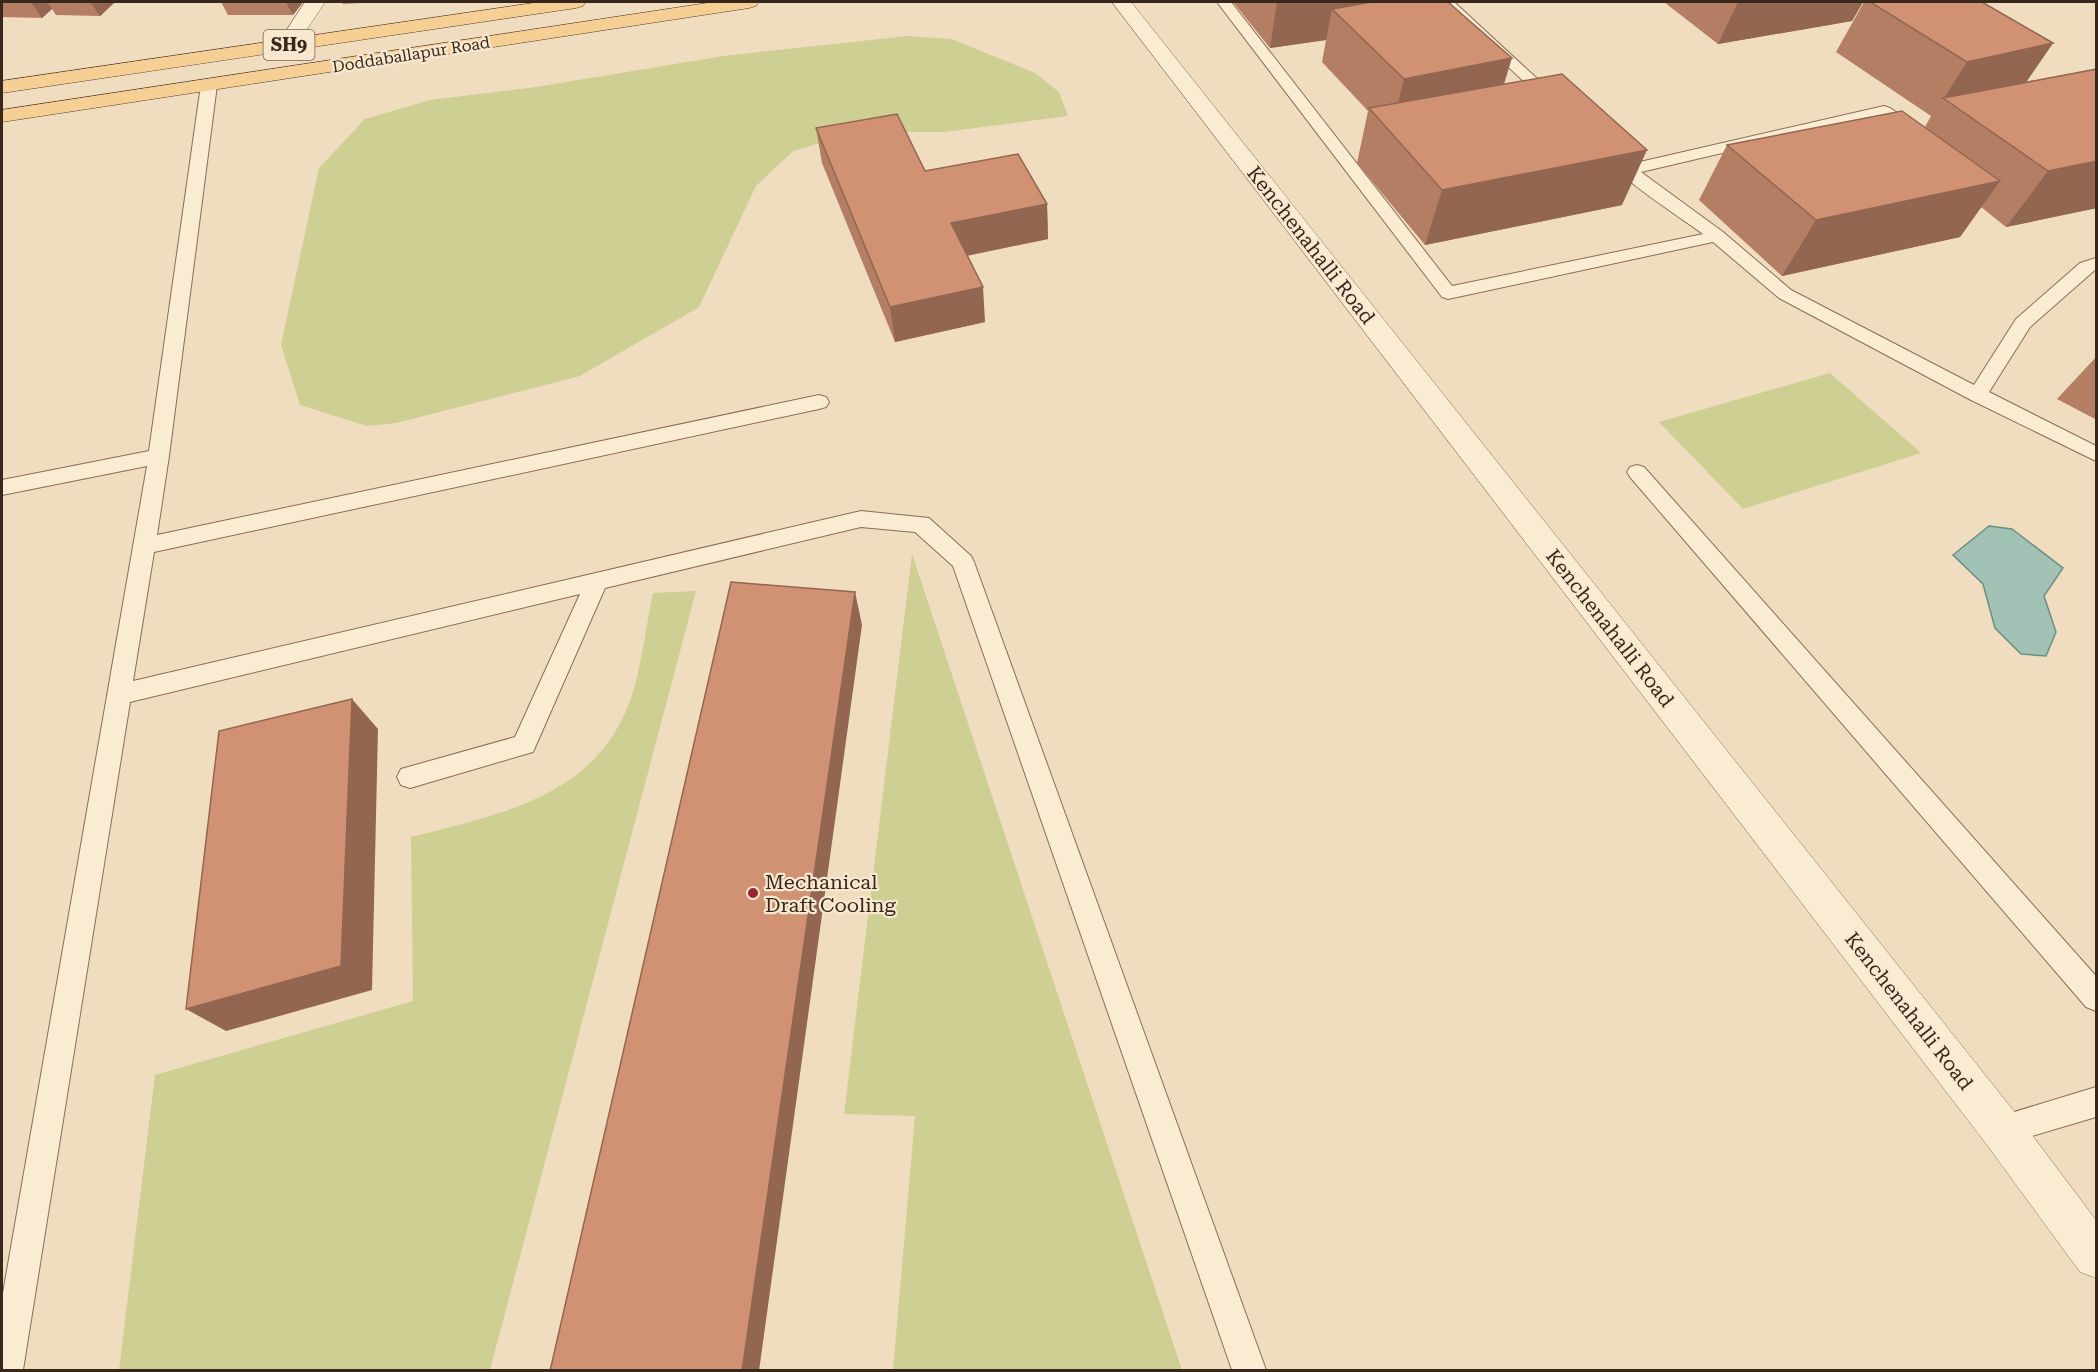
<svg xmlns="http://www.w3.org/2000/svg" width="2098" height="1372" font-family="'Roboto Serif',serif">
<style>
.green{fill:#cdcf93}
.water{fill:#a2c2b6;stroke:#699083;stroke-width:1.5}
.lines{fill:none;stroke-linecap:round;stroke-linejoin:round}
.lane-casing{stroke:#8a6d56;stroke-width:2}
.street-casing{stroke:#8a6d56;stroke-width:1}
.primary-casing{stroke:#573c2b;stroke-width:1}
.lane{fill:#faebd3;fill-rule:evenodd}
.street{fill:#faebd3;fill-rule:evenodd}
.primary{fill:#f6cf94;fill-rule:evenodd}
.wall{fill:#b37e63}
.shaded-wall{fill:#926650}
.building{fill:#d09273;stroke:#926650;stroke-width:1.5}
.poi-dot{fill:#9c232f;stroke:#f7e8cf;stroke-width:2}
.labels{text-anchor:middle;stroke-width:4.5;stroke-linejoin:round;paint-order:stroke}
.far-street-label{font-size:16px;fill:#38271c;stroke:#f7e8cf}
.shield{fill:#f7e8cf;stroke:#716152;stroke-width:1.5}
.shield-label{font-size:18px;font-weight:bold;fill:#38271c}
.street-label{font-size:20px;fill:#38271c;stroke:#f7e8cf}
.poi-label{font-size:20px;fill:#38271c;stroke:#f7e8cf;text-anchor:start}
</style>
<rect width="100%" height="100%" fill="#f0ddbf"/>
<path class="green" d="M908,36l43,3 84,34 24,19 9,24 -123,16h-88l-64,19 -37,35 -57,121 -119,69 -184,47 -29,3 -67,-21 -19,-60 38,-177 46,-49 65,-19 106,-13 187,-31z
M1830,373l91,80 -178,56 -84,-87z
M912,554l270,816h-289l22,-254 -71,-2z
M696,591l-206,779h-371l36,-295 258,-74 -2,-164c89,-23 183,-39 219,-136 11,-30 16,-76 23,-108z"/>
<path class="water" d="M1989,526l23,3 51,39 -19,28 12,36 -10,24 -25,-2 -26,-26 -12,-44 -30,-29z"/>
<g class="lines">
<g class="lane-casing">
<path id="lane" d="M1217,2h14l221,284 251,-52c-27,-20 -81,-53 -99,-79l2,-3h12l13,12 253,-58 6,2 31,21 2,3 -2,3h-12l-28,-19 -240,56 82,60 68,58 183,95 42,-66 64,-56 16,-5v11l-66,58 -41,65 107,54v15l-125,-61 -192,-102 -66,-56 -265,57 -6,-2z
M1439,2h15l104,96 3,3 -3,3h-10z
M209,80l8,5 -48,371 -12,79 662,-140 7,2 3,5 -3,5 -7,2 -665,143 -21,129 728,-170 68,7 42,38 3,6 292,808h-34l-279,-804 -38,-34 -54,-5 -256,61 -72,164 -123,36 -9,-3 -4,-8 4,-8 114,-32 65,-143 -450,108 -107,668h-21v-71l145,-833 -145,29v-15l147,-29 52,-366z
M1637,465l7,2 452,509v35l-10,-4 -456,-530 -3,-5 3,-5z
M2096,1087v30l-94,28 -11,-4 -4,-11 4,-11z"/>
</g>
<g class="street-casing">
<path id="street" d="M305,2h20l-31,47h-14l-3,-4z
M1112,2h19l886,1113 79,105v58l-16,-6 -93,-127z"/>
</g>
<g class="primary-casing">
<path id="primary" d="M540,2h46l-3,4 -7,2 -574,85v-12z
M714,2h45l-3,4 -7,2 -747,114v-12z"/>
</g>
<use href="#lane" class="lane"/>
<use href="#street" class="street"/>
<use href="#primary" class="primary"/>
</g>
<path class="wall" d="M2,2h113l-15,14 -44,-1 -4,-6 -10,9 -40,-1z
M221,2h82l-10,13h-65z
M342,2h35l-34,2z
M1233,2h215l56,82 118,121 -197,40 -68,-82 11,-52 -46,-49 4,-22 -56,8z
M1664,2h199l-11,19 -134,23z
M1864,2h118l71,41 -27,39 71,-13v139l-91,19 -25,-20 -21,30 -178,39 -83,-76 28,-55 198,-18 6,-11 -95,-64z
M816,128l109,43 122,33 1,35 -81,17 18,66 -90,20 -73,-179z
M2097,356v64l-40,-21z"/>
<path class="shaded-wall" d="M31,2h16l5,7 -10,9z
M90,2h25l-15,14z
M286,2h17l-10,13z
M1277,2h163l-108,7 -6,31 -56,8z
M1738,2h125l-11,19 -134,23z
M2053,43l-37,54 -72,1 23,-36z
M1512,58l-17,55 -104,19 13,-53z
M1647,150l-25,55 -197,40 17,-55z
M2097,161v47l-91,19 42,-56z
M2000,181l-40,56 -178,39 34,-56z
M1047,204l1,35 -94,19 -3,-35z
M983,287l2,35 -90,20 -5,-35z
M855,592l7,33 -103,746h-17z
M352,699l26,30 -6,261 -146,41 -40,-22z"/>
<path class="building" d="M1372,2h76l64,56 -108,21 -72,-70z
M1870,2h112l71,41 -86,19z
M2097,69v92l-49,10 -105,-73z
M1562,74l85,76 -205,40 -73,-82z
M1902,111l98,70 -184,39 -89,-75z
M897,114l28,57 93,-17 29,50 -96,19 32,64 -93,20 -74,-179z
M731,582l124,10 -113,779h-192z
M352,699l-11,267 -155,43 33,-278z"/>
<circle class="poi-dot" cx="753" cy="893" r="6"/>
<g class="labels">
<g class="far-street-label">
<text transform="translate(411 54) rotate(-9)" y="6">Doddaballapur Road</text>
</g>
<rect class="shield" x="263.5" y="30" width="51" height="30" rx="4.5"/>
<g class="shield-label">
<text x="289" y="51">SH9</text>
</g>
<g class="street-label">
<text transform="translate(1311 245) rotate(52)" y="7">Kenchenahalli Road</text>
<text transform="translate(1610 628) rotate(52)" y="7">Kenchenahalli Road</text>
<text transform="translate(1909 1011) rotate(52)" y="7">Kenchenahalli Road</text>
</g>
<g class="poi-label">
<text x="765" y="889">Mechanical<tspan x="765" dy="23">Draft Cooling</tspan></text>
</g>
</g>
<rect width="2098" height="1372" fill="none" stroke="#38271c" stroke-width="6"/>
</svg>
